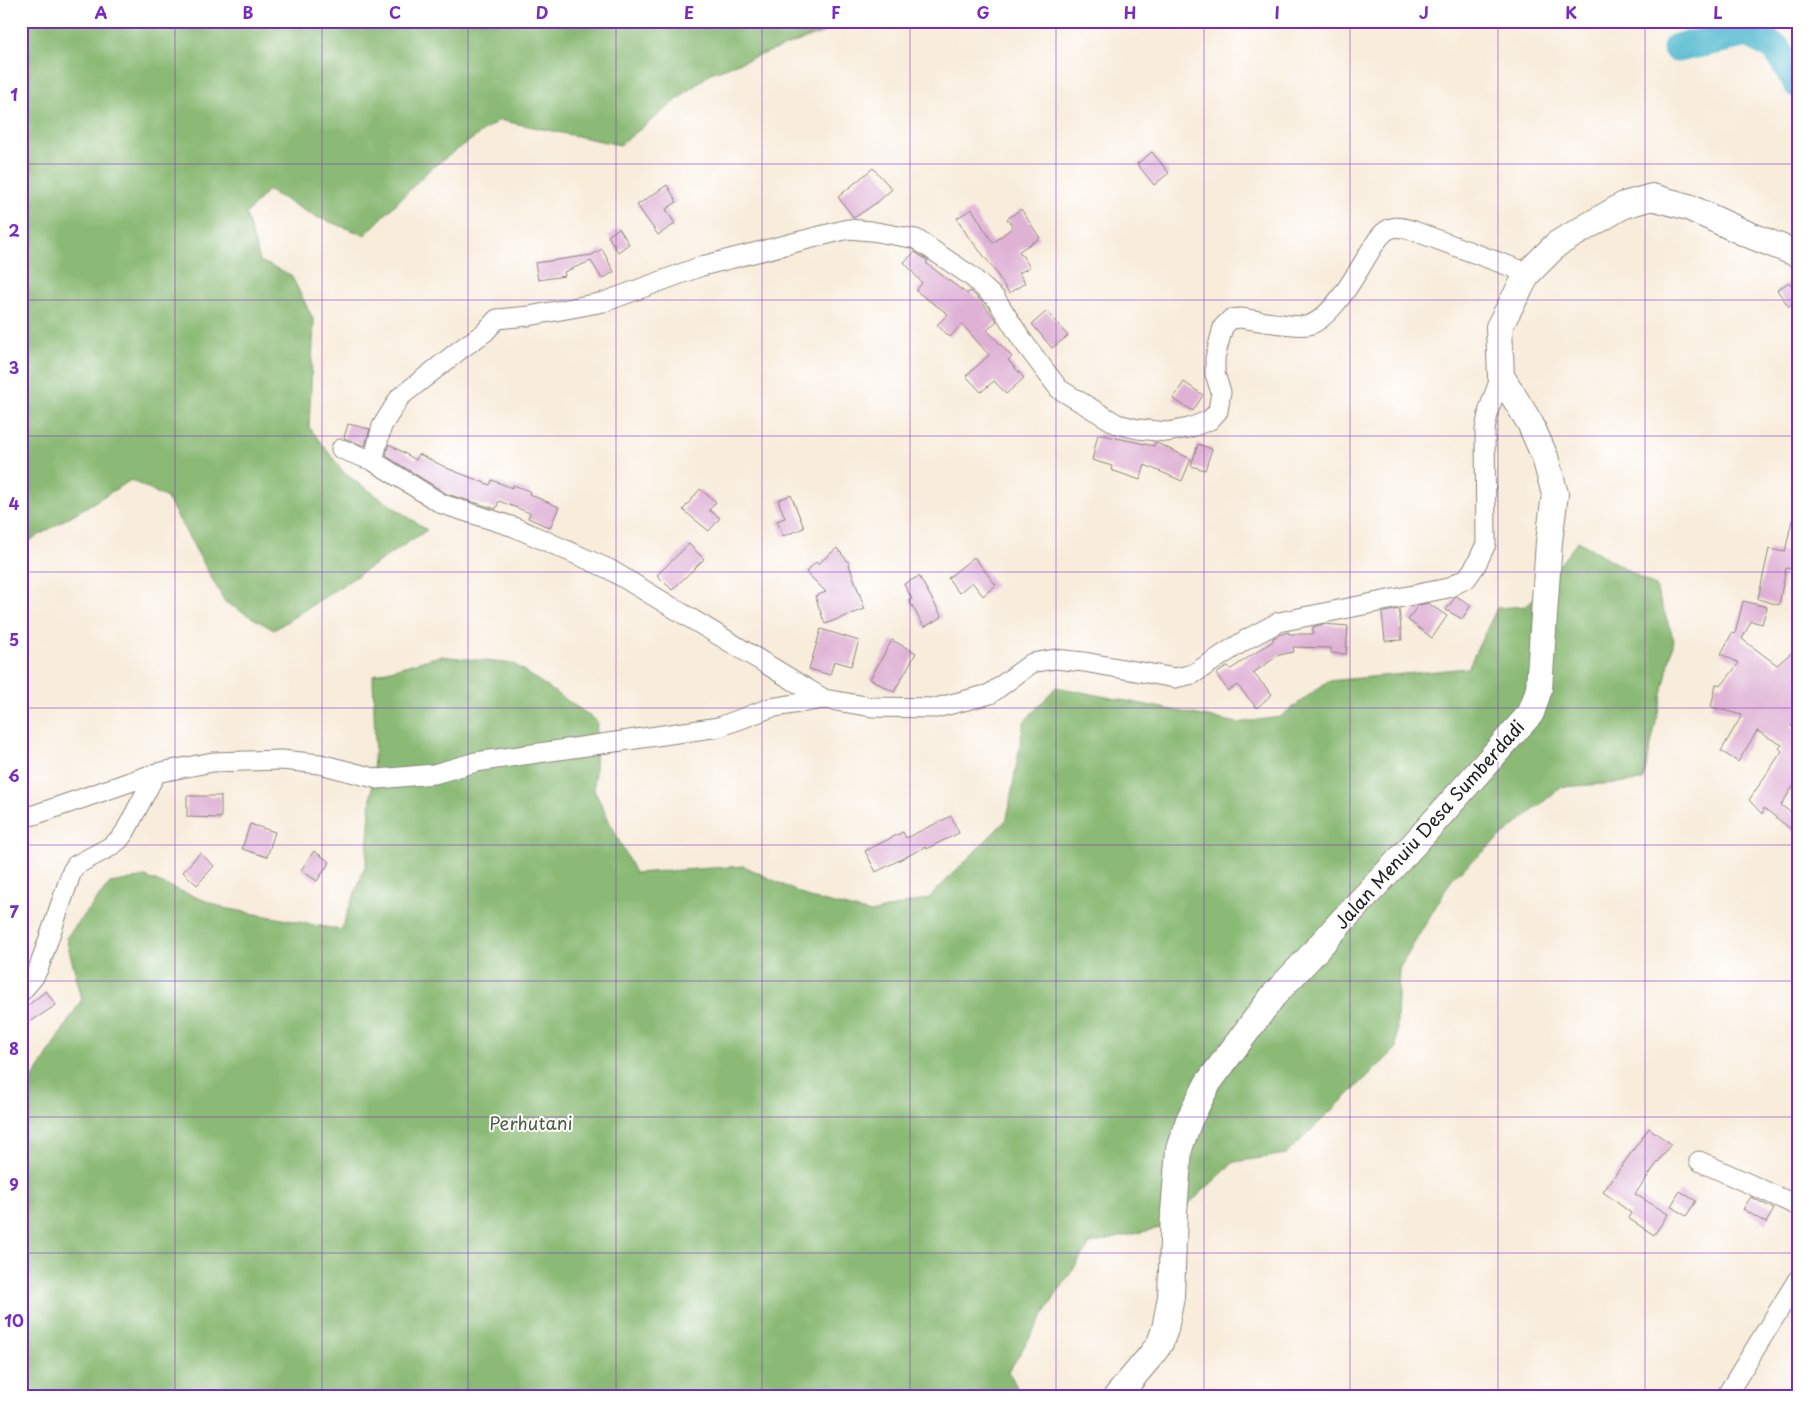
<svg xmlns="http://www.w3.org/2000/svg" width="1819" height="1417" font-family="'Playpen Sans',sans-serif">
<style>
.forest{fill:#8aba74;stroke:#536b48}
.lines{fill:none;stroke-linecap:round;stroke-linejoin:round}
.river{stroke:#4fb8cd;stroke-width:29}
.building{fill:#dfb2d5}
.street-casing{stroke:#8a847b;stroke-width:21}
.secondary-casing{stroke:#8a847b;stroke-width:28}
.street{stroke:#fff;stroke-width:19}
.secondary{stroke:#fff;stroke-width:26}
.grid{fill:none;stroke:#7b2cbf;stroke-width:1;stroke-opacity:0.55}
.labels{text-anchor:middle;stroke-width:4;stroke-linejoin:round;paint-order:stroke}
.street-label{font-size:18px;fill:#1c1c1c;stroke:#fff}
.park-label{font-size:18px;fill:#4f5e41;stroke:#fff}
.neatline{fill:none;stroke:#7b2cbf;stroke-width:2}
.grid-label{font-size:16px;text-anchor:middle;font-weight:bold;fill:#7b2cbf}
</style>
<rect width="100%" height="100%" fill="#fff"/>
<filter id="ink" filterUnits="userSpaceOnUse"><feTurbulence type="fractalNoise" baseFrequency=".02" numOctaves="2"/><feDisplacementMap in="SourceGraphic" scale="10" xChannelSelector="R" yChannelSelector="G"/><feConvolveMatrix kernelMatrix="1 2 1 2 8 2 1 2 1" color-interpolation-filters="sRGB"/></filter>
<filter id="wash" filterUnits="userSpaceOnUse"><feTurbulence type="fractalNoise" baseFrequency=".0096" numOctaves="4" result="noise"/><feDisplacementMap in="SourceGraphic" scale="20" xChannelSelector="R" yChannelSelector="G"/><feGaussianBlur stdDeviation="1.12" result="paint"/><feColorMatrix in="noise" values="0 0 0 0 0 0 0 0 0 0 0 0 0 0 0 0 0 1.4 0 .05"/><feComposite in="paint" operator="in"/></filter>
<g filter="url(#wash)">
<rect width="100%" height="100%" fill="#f8ecda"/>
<path class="forest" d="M21,21h833l-143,52 -91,72 -121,-25 -69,49 -65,66 -51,-19 -46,-26 -22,24 14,47 31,14 23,46 -5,106 36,47 82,56 -153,100 -49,-28 -58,-104 -36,-18 -110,66z
M1578,541l77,45 19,54 -31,141 -82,6 -108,90 -54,92 -3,80 -110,105 -52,8 -70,65 -74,17 -34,51 -47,76 12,25h-1000v-298l61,-99 -16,-61 44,-55 35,-6 79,31 117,22 25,-66 9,-120 -2,-69 67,-19 74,8 83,57 -3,69 41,83 109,-7 66,32 61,15 58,-15 78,-79 17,-97 32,-35 182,36 42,-6 48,-36 140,-13 29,-60 30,-2z"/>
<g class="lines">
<path class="river" d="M1677,48l71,-15 28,15 22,36"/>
</g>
<g id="blocks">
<path class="building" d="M1152,152l17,21 -15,12 -17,-21z
M873,168l19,21 -13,12 -25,17 -16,-21z
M667,185l10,17 -11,7 9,15 -17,11 -21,-30z
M972,209l21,34 20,-16 -6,-8 14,-10 19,29 -21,13 11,16 -11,6 6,10 -16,10 -18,-28 -24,-30 -10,-17z
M619,228l10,16 -11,8 -10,-16z
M602,249l12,23 -12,7 -11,-18 -27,11 1,4 -27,4 -3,-17 57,-8z
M915,252l13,9 -2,2 41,31 3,-3 12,11 11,14 4,5 -10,9 25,27 -4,3 16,18 -18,16 -12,-13 -13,11 -15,-16 23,-21 -27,-31 -12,13 -13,-12 11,-11 -32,-23 6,-8 -18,-21z
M1789,282l9,13v5l-9,7 -12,-17z
M1047,311l21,25 -16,12 -20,-24z
M1184,382l19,13 -10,16 -20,-12z
M348,424l22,5 -5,17 -21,-8z
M1098,434l56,12 1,-4 36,17 -9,22 -37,-16 -5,15 -29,-10 1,-4 -20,-6z
M389,444l27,16 3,-6 30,15 41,16 2,-5 20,8 1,-3 17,6 -1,3 30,13 -9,21 -22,-10 2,-5 -31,-12 -3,8 -49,-15 -61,-38z
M1198,444l14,5 -7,21 -14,-4z
M700,489l16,13 -7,8 11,8 -11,13 -26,-21z
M791,495l13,33 -21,8 -6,-15 8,-3 -7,-18z
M1792,520l6,1v49l-12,-2 -7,37 -21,-6 11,-50 16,3z
M689,544l15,15 -32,31 -15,-15z
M837,548l13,16 -1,1 16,44 -40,15 -10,-28 11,-4 -20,-20 10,-10 2,2z
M974,557l22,28 -13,11 -11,-14 -13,11 -11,-15z
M919,576l23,41 -18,10 -15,-27 3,-1 -8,-15z
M1456,596l15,9 -9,14 -16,-9z
M1743,601l24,6 -5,17 -11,-3 -9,18 35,26 21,-18v71l-7,8 7,5v48l-17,26 17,13v17l-34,-27 -2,6 -13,-14 33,-49 -3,-3 3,-3 -25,-14 -19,31 -17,-11 21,-36 -31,-8 5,-23 6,1 17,-22 -18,-9 11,-21 3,1z
M1428,603l19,13 -15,22 -24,-18 10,-15z
M1399,609l3,31 -17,1 -3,-28z
M1324,624l24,2 -2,28 -15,-1v-5l-38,-1 1,5 -15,3 -26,18 19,21 -15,14 -20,-23 -9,6 -12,-17 12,-8 3,3 42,-28v-3l6,-3 10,-3v2h24v-7z
M821,629l38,12 -8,25 -17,-5 -4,14 -21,-6z
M892,640l24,13 -22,39 -24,-13z
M187,796h34v22l-34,-1z
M951,816l8,17 -33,16 -1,-2 -49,25 -11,-21 38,-19 3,6z
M250,824l25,8 -8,25 -25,-8z
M314,851l16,11 -13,19 -16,-11z
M200,853l14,13 -17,19 -14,-13z
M46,991l10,14 -35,23v-17z
M1649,1128l22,16 -36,50 33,20 -14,21 -26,-17 3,-5 -28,-21z
M1680,1191l16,10 -10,15 -15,-10z
M1751,1197l23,12 -8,14 -23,-14z"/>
</g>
</g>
<g filter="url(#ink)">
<use href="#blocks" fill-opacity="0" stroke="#8a847b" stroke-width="1"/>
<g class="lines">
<g class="street-casing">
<path id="street" d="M341,449l32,12 69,43 72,23 95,42 215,130 48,8 64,1 54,-14 42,-31 23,-4 29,3 91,16 18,-4 54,-35 32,-17 169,-34 19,-10 9,-13 10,-21 -1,-114 4,-21 12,-33
M373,461l9,-35 18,-29 61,-48 23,-16 13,-14 32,-3 75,-14 98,-36 146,-37 23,2 45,8 55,37 25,23 26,41 37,49 58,35 21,5 29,3 22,-4 21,-8 8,-9 3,-19 -6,-18v-16l8,-31 8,-8 10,-1c13,2 58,10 68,7 23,-7 48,-52 60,-72 6,-9 12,-22 23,-25 7,-2 15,1 22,3l114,42
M21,817l13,-2 122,-42 57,-11 69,-2 38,4 58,15 56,-5 42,-12 243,-35 51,-19 54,-9
M21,992l13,-15 5,-10 33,-96 4,-6 32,-17 11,-8 6,-8 31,-59
M1699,1161l99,45
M1726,1396l72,-117"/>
</g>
<g class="secondary-casing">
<path id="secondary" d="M1117,1396l36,-43 7,-10 5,-14 6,-32 3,-85 5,-63 10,-29 19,-37 65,-87 35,-37 33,-37 75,-80 115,-129 8,-24 10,-147 6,-48 -10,-37 -15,-34 -29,-47 -2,-49 29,-54 29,-29 67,-39 28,-8 36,10 59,27 51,20"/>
</g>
<use href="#street" class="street"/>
<use href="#secondary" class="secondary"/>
</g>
</g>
<path class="grid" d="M175,21v1375M322,21v1375M468,21v1375M616,21v1375M762,21v1375M910,21v1375M1056,21v1375M1204,21v1375M1350,21v1375M1498,21v1375M1645,21v1375M21,164h1777M21,300h1777M21,436h1777M21,572h1777M21,708h1777M21,845h1777M21,981h1777M21,1117h1777M21,1253h1777"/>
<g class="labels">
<g class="street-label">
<text transform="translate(1430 825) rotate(-48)" y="6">Jalan Menuiu Desa Sumberdadi</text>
</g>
<g class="park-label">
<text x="531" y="1130">Perhutani</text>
</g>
</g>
<rect width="1819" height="1417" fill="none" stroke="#fff" stroke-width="55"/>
<rect x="28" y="28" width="1764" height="1362" class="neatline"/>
<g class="grid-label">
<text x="101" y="19">A</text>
<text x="248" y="19">B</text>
<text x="395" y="19">C</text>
<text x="542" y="19">D</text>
<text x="689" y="19">E</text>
<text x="836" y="19">F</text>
<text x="983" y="19">G</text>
<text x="1130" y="19">H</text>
<text x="1277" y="19">I</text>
<text x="1424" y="19">J</text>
<text x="1571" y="19">K</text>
<text x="1718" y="19">L</text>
<text x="14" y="101">1</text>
<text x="14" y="237">2</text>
<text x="14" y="374">3</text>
<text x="14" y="510">4</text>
<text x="14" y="646">5</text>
<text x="14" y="782">6</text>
<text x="14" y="918">7</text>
<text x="14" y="1055">8</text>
<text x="14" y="1191">9</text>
<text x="14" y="1327">10</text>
</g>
</svg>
